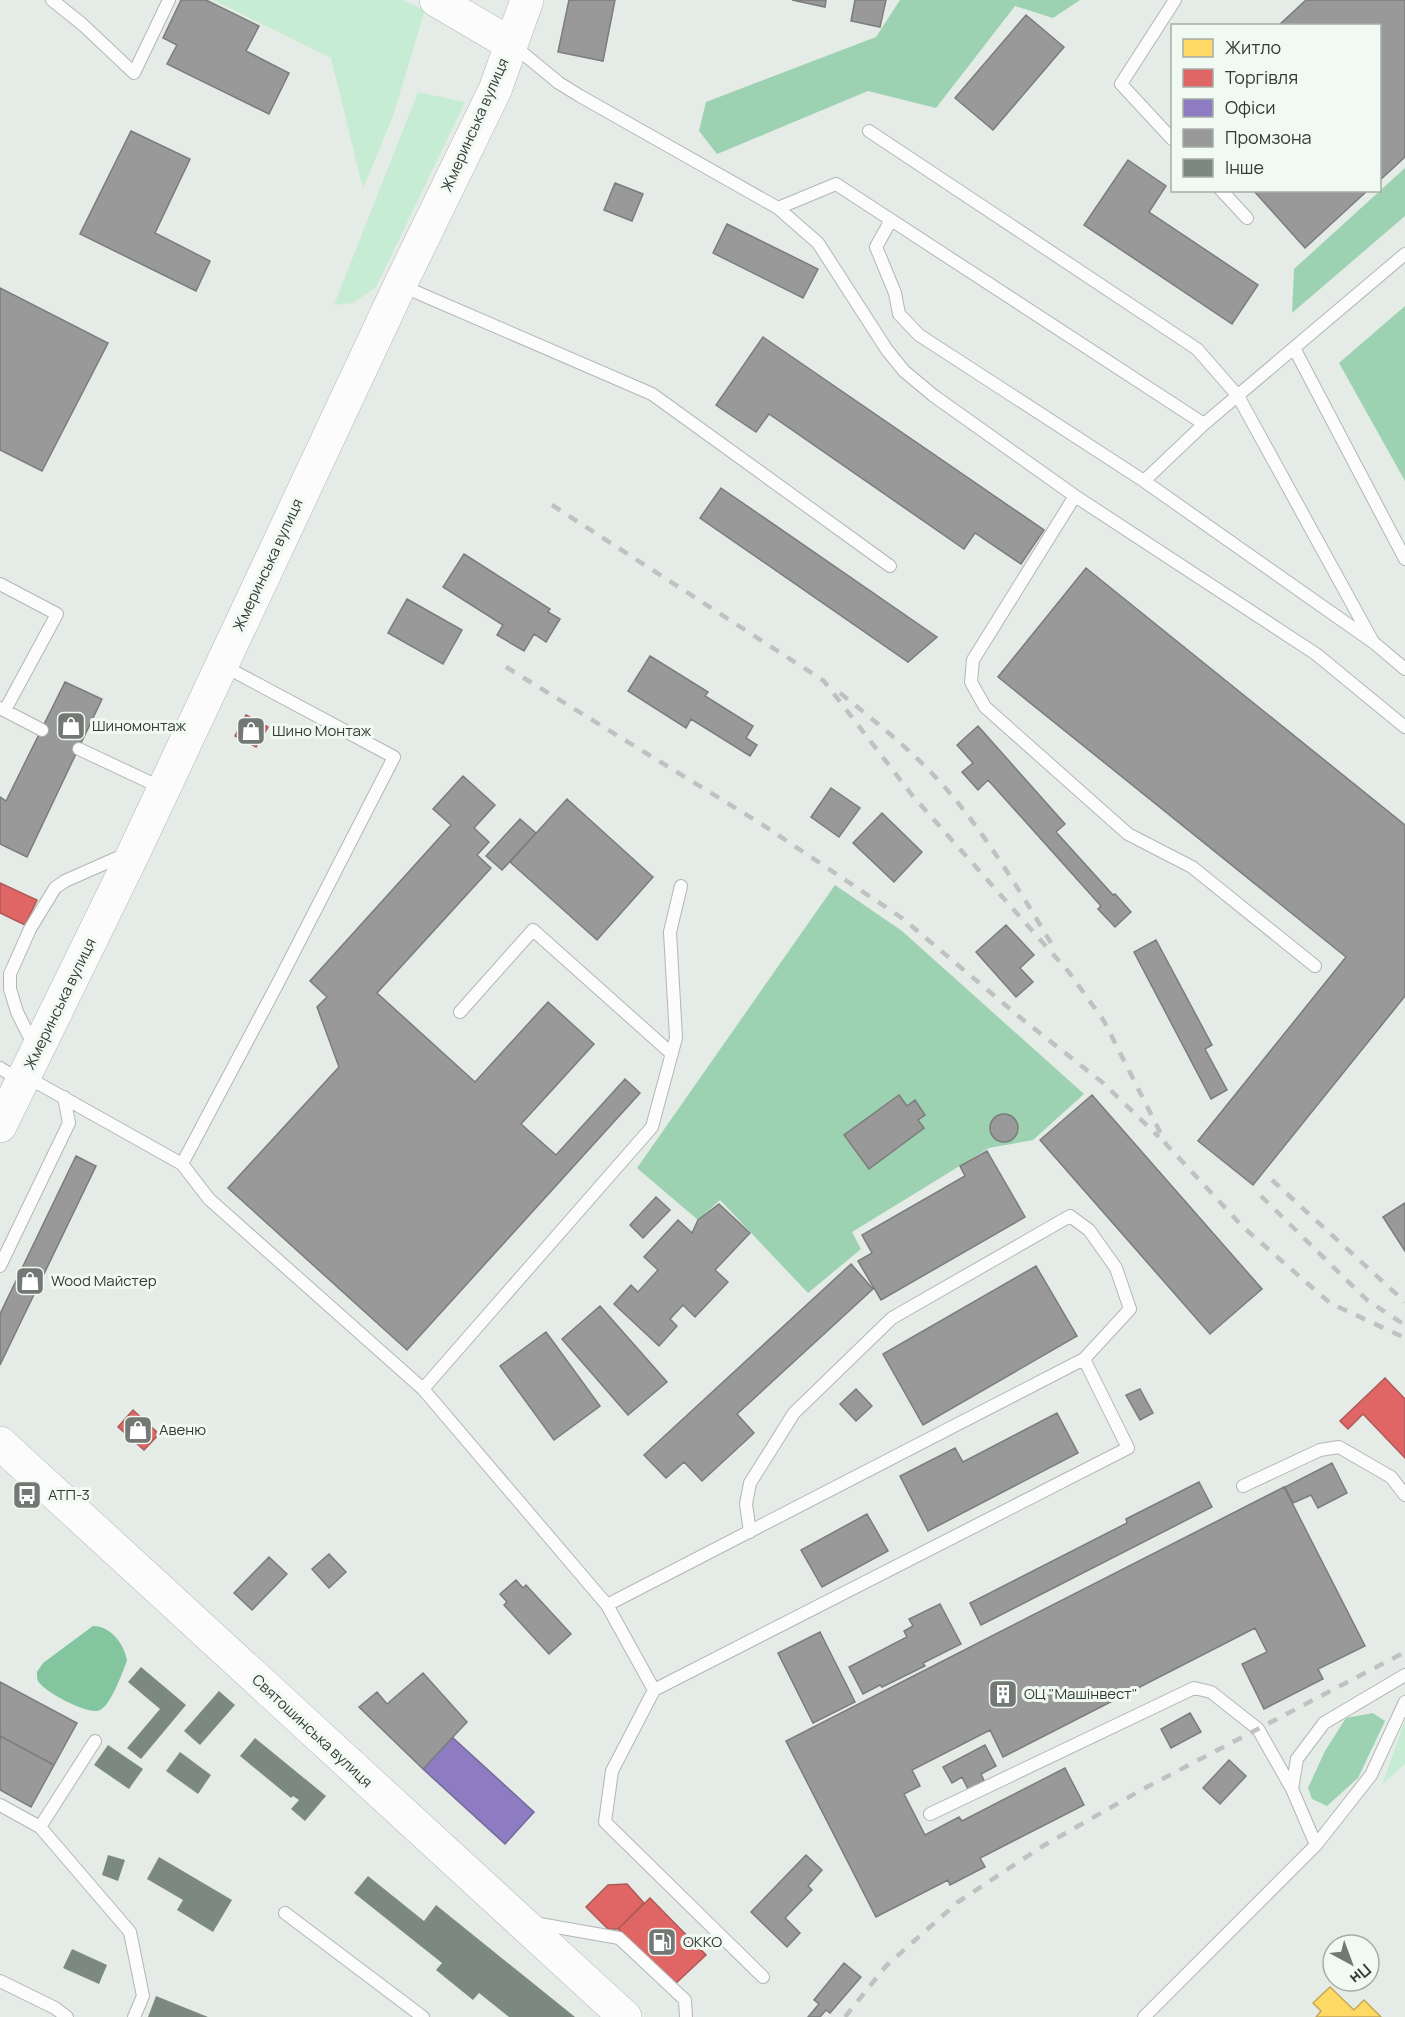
<svg xmlns="http://www.w3.org/2000/svg" width="1405" height="2017" font-family="Manrope,sans-serif">
<style>
.green{fill:#c6edd3}
.forest{fill:#9cd2b1}
.water{fill:#83c59e}
.homes{fill:#ffd966;stroke:#c3a958;stroke-width:1.5}
.shops{fill:#e06666;stroke:#ad5958;stroke-width:1.5}
.offices{fill:#8e7cc3;stroke:#746899;stroke-width:1.5}
.industry{fill:#999;stroke:#7b7c7c;stroke-width:1.5}
.building{fill:#7c8981}
.lines{fill:none;stroke-linecap:round;stroke-linejoin:round}
.service-casing{stroke:#b2b7b4;stroke-width:14}
.secondary-casing{stroke:#b2b7b4;stroke-width:34}
.service{stroke:#fbfcfb;stroke-width:12}
.secondary{stroke:#fbfcfb;stroke-width:33}
.rail{stroke:#c0c1c1;stroke-width:4.5;stroke-dasharray:10 10;stroke-linecap:butt}
.labels{text-anchor:middle;stroke-width:6;stroke-linejoin:round;paint-order:stroke}
.street-label{font-size:15px;fill:#363a37;stroke:#f0faf3}
.poi-label{font-size:15px;fill:#363a37;stroke:#f0faf3;text-anchor:start}
</style>
<rect width="100%" height="100%" fill="#e5ebe7"/>
<path class="green" d="M213,0h189l23,10 -32,106 -30,73 -32,-131z
M418,92l47,10 -89,185 -23,16 -19,2z
M1405,1723v41l-23,21 21,-59z"/>
<path class="forest" d="M900,0h180l-27,18 -38,-12 -79,102 -68,-17 -151,63 -18,-23 7,-29 170,-65z
M1405,168v48l-113,97 2,-44z
M1405,306v175l-66,-118z
M835,885l67,46 182,163 -51,46 -44,8 -137,84 9,17 -53,44 -88,-93 -22,20 -61,-52z
M1373,1713l12,8 -27,57 -31,28 -15,-7 -4,-11 17,-37 21,-33z"/>
<path class="water" d="M93,1626c18,0 32,19 34,35 -5,12 -16,44 -27,49 -11,6 -57,-19 -62,-29 -1,-2 -1,-6 -1,-9l6,-9z"/>
<path class="homes" d="M1330,1987l24,23 10,-10 17,17h-65l5,-6 -8,-8z"/>
<path class="shops" d="M246,715l22,12 -12,20 -21,-11z
M0,883l37,17 -12,25 -25,-12z
M1385,1378l20,21v59l-42,-44 -15,15 -8,-8z
M133,1410l26,24 -15,16 -26,-23z
M627,1884l17,19 -26,26h-10l-22,-22 22,-22z
M650,1898l56,57 -32,30 -56,-56z"/>
<path class="offices" d="M452,1737l82,75 -29,32 -82,-75z"/>
<path class="industry" d="M181,0h25l53,26 -13,25 43,22 -20,41 -102,-50 10,-19 -14,-7z
M569,0h46l-12,61 -45,-9z
M792,0h34l-1,7z
M855,0h31l-6,27 -29,-6z
M1306,0h99v157l-25,23v-154h-102z
M1026,15l38,32 -71,83 -38,-32z
M131,131l59,28 -35,74 55,28 -14,30 -116,-57z
M1128,160l38,26 -17,26 109,73 -26,39 -148,-99z
M615,183l28,11 -11,27 -28,-11z
M1253,190h115l-63,58z
M727,224l91,45 -15,29 -90,-45z
M0,288l108,55 -66,128 -42,-21z
M763,337l281,193 -23,34 -46,-31 -11,16 -195,-135 -13,18 -40,-27z
M721,488l216,149 -29,25 -208,-144z
M464,554l86,55 -2,3 12,7 -14,23 -12,-8 -10,17 -27,-16 6,-10 -60,-38z
M1086,568l319,257v171l-152,189 -55,-44 148,-184 -348,-280z
M407,599l55,31 -19,34 -55,-31z
M650,656l58,36 -3,4 48,30 -7,12 11,7 -7,11 -59,-37 -5,9 -58,-37z
M65,682l37,17 -75,158 -27,-13v-47l6,4z
M978,726l87,98 -9,8 57,63 2,-1 16,18 -16,15 -17,-18 3,-3 -113,-126 -10,10 -16,-18 11,-9 -16,-18z
M463,776l32,29 -21,23 15,14 -12,13 14,13 -114,125 98,89 73,-80 46,42 -73,80 35,31 69,-76 15,14 -233,257 -179,-162 111,-121 -22,-60 10,-10 -17,-16 141,-156 -18,-16z
M831,788l29,20 -21,29 -28,-20z
M567,799l86,78 -56,63 -87,-78z
M882,813l40,39 -28,30 -41,-39z
M520,819l16,14 -34,37 -16,-14z
M1006,925l28,30 -14,13 13,14 -17,15 -40,-45z
M1156,940l56,105 -7,4 22,41 -16,9 -77,-147z
M899,1095l8,11 8,-6 10,15 -7,5 6,8 -55,41 -25,-34z
M1092,1095l170,194 -52,45 -170,-194z
M990 1128a14 14 0 1 1 28 0a14 14 0 1 1-28 0Z
M987,1151l38,66 -144,83 -23,-39 14,-8 -10,-18 103,-59 -5,-10z
M76,1156l20,10 -96,199v-51z
M656,1197l14,13 -27,28 -13,-13z
M1405,1203v48l-22,-34z
M719,1204l31,29 -35,37 13,12 -33,35 -12,-12 -13,14 7,7 -18,20 -45,-42 17,-19 7,7 20,-22 -14,-13 34,-37 14,13 6,-13z
M851,1264l22,25 -136,125 17,19 -52,48 -18,-19 -18,16 -22,-23z
M1036,1266l41,70 -154,89 -40,-71z
M600,1306l67,76 -39,33 -66,-76z
M546,1332l54,74 -46,34 -54,-74z
M856,1389l16,17 -16,15 -16,-17z
M1140,1389l13,24 -13,7 -14,-25z
M1057,1413l21,40 -150,78 -28,-55 55,-28 8,14z
M1332,1463l15,30 -29,15 -7,-13 -18,8 -8,-16z
M1199,1482l13,25 -231,118 -11,-22 157,-80 -1,-4z
M1284,1487l81,159 -47,23 5,10 -59,30 -22,-45 25,-12 -12,-24 -252,129 -13,-27 -78,40 8,16 -16,8 21,41 34,-18 3,4 103,-53 19,37 -104,53 5,9 -35,18 -2,-5 -72,37 -90,-176z
M867,1514l21,37 -66,36 -21,-37z
M329,1554l17,18 -17,16 -17,-19z
M269,1557l18,17 -35,36 -18,-17z
M516,1580l7,8 3,-3 45,49 -22,20 -45,-49 3,-3 -7,-8z
M940,1604l21,40 -38,19 2,3 -43,21 -2,-2 -17,9 -14,-27 58,-30 -3,-6 9,-5 -4,-7z
M820,1632l35,70 -42,21 -35,-70z
M423,1673l44,49 -44,47 -64,-62 18,-15 10,12z
M0,1682l77,41 -23,42 -54,-29z
M1190,1713l11,19 -30,16 -10,-19z
M0,1736l54,29 -23,42 -31,-17z
M985,1745l11,21 -15,8 5,11 -16,8 -8,-16 -10,6 -9,-16z
M1229,1760l17,16 -26,28 -17,-16z
M806,1855l16,15 -14,16 4,4 -27,28 15,15 -13,14 -36,-35z
M844,1963l17,14 -31,36 -4,-3 -6,7h-12l11,-13 -5,-4z"/>
<path class="building" d="M141,1667l45,38 -45,54 -14,-11 33,-39 -32,-27z
M219,1691l16,14 -35,40 -16,-14z
M255,1738l71,58 -21,25 -14,-12 8,-9 -6,-4 -2,2 -51,-42z
M108,1745l35,24 -14,20 -35,-24z
M180,1752l31,23 -13,19 -32,-23z
M108,1855l17,5 -7,21 -16,-6z
M159,1857l73,43 -19,32 -36,-22 6,-10 -36,-21z
M368,1876l56,45 12,-16 139,112h-66l-30,-24 -6,7 -37,-30 6,-7 -88,-70z
M72,1949l35,16 -8,19 -36,-16z
M156,1996l52,21h-60z"/>
<g class="lines">
<g class="service-casing">
<path id="service" d="M52,0l30,24 52,49 35,-73
M514,46l45,37 21,13 198,112 40,35 69,107 17,21 30,25 141,100 241,158 89,73
M869,131l328,218 41,47 135,246
M1172,139l-51,-55 54,-84
M1221,190l26,28
M778,208l58,-24 368,240
M891,220l-15,27 19,46 4,21 20,21 225,146 229,161 32,27
M402,286l250,108 238,172
M1294,348l111,211
M1144,481l60,-57 201,-170
M1075,496l-102,164 -2,22 14,25 143,127 64,33 123,99
M0,584l57,30 -52,96
M0,708l42,22
M79,749l83,39
M460,1012l73,-82 139,124
M34,1046l-17,-34 -7,-23v-15l20,-45 25,-41 10,-7 61,-27
M0,1068l21,13
M25,1076l157,88 27,35 214,190 184,216 47,85 -42,81 -7,51 158,155
M182,1164l96,-181 116,-226 -172,-92
M0,1266l69,-143 -5,-26
M423,1389l229,-262 24,-89 -6,-106 11,-46
M1243,1486l77,-36 19,-3 52,30 14,18
M607,1605l477,-246 46,-50 -14,-41 -27,-38 -19,-14 -178,102 -98,95 -44,70 -4,21 4,28
M654,1690l474,-242 -44,-89
M0,1805l40,22 90,105 13,64 -9,21
M930,1814l264,-126 17,4 47,37 34,60
M40,1827l55,-86
M1316,1845l-24,-56 5,-30 27,-36 81,-48
M285,1913l138,104
M534,1923l85,15 66,62 1,17
M0,1981l55,27 12,9
M1144,2017l172,-172 55,-70 34,-73"/>
</g>
<g class="secondary-casing">
<path id="secondary" d="M436,0l75,44
M0,1126l135,-276 265,-565 95,-195 32,-90
M0,1443l625,574"/>
</g>
<use href="#service" class="service"/>
<use href="#secondary" class="secondary"/>
<path class="rail" d="M552,505l272,176 88,114 156,176 36,50 62,123 77,83 87,76 75,35
M506,667l257,158 139,93 120,101 80,63 57,55
M840,693c40,32 81,65 114,105 37,45 67,95 97,145
M1272,1180l133,122
M1261,1196l106,104 38,25
M845,2017l41,-51 72,-64 85,-56 102,-58 260,-136"/>
</g>
<defs>
<g id="shop-square" transform="scale(1.5)"><rect x="-9" y="-9" width="18" height="18" rx="4" fill="#737875" stroke="#f0faf3"/><path d="M-5-2.5h2.3a2.7 3.5 0 0 1 5.4 0H5L5.5 6h-11ZM-1.5-2.5h3a1.5 2.3 0 0 0-3 0Z" fill="#fff"/></g>
<g id="bus-square" transform="scale(1.5)"><rect x="-9" y="-9" width="18" height="18" rx="4" fill="#737875" stroke="#f0faf3"/><path d="M-5-6H5V4H4V6H2V4H-2V6H-4V4H-5ZM-3.5-4V0h7V-4ZM-3.5 1.2v1.5H-2V1.2ZM2 1.2v1.5H3.5V1.2Z" fill="#fff"/></g>
<g id="building-square" transform="scale(1.5)"><rect x="-9" y="-9" width="18" height="18" rx="4" fill="#737875" stroke="#f0faf3"/><path d="M-4-6H4V6H1V3H-1V6H-4ZM-2.5-4.3h1.7v1.8h-1.7ZM.8-4.3h1.7v1.8H.8ZM-2.5-1h1.7V.8h-1.7ZM.8-1h1.7V.8H.8Z" fill="#fff"/></g>
<g id="fuel-square" transform="scale(1.5)"><rect x="-9" y="-9" width="18" height="18" rx="4" fill="#737875" stroke="#f0faf3"/><path d="M-5.5-6h7V0h2V4h1.3V-2.5L3-4.5l.8-.8L6-3V5H2.5V1h-1V6h-7ZM-4.2-4.7v3.2H.2V-4.7Z" fill="#fff"/></g>
</defs>
<g fill-rule="evenodd">
<use href="#shop-square" x="71" y="726"/>
<use href="#shop-square" x="251" y="731"/>
<use href="#shop-square" x="30" y="1281"/>
<use href="#shop-square" x="138" y="1430"/>
<use href="#bus-square" x="27" y="1495"/>
<use href="#building-square" x="1003" y="1694"/>
<use href="#fuel-square" x="662" y="1942"/>
</g>
<g class="labels">
<g class="street-label">
<text transform="translate(475 125) rotate(-66)" y="5">Жмеринська вулиця</text>
<text transform="translate(268 565) rotate(-65)" y="5">Жмеринська вулиця</text>
<text transform="translate(60 1004) rotate(-64)" y="5">Жмеринська вулиця</text>
<text transform="translate(312 1731) rotate(43)" y="5">Святошинська вулиця</text>
</g>
<g class="poi-label">
<text x="92" y="731">Шиномонтаж</text>
<text x="272" y="736">Шино Монтаж</text>
<text x="51" y="1286">Wood Майстер</text>
<text x="159" y="1435">Авеню</text>
<text x="48" y="1500">АТП-3</text>
<text x="1024" y="1699">ОЦ "Машінвест"</text>
<text x="683" y="1947">ОККО</text>
</g>
</g>
<rect x="1171" y="24" width="210" height="168" fill="#f0faf3" stroke="#a6ada8" stroke-width="1.5"/>
<rect x="1183" y="39" width="30" height="18" fill="#ffd966" stroke="#a6ada8" stroke-width="1.5"/>
<text x="1225" y="54" font-size="18" fill="#363a37">Житло</text>
<rect x="1183" y="69" width="30" height="18" fill="#e06666" stroke="#a6ada8" stroke-width="1.5"/>
<text x="1225" y="84" font-size="18" fill="#363a37">Торгівля</text>
<rect x="1183" y="99" width="30" height="18" fill="#8e7cc3" stroke="#a6ada8" stroke-width="1.5"/>
<text x="1225" y="114" font-size="18" fill="#363a37">Офіси</text>
<rect x="1183" y="129" width="30" height="18" fill="#999999" stroke="#a6ada8" stroke-width="1.5"/>
<text x="1225" y="144" font-size="18" fill="#363a37">Промзона</text>
<rect x="1183" y="159" width="30" height="18" fill="#7c8981" stroke="#a6ada8" stroke-width="1.5"/>
<text x="1225" y="174" font-size="18" fill="#363a37">Інше</text>
<g transform="translate(1351 1963) rotate(139)"><circle r="28" fill="#f0faf3" stroke="#a6ada8" stroke-width="1.5"/>
<path d="M0-4.5L10 22L0 15L-10 22Z" fill="#737875"/>
<text y="-9" font-size="16" font-weight="bold" text-anchor="middle" fill="#363a37">Пн</text>
</g>
</svg>
